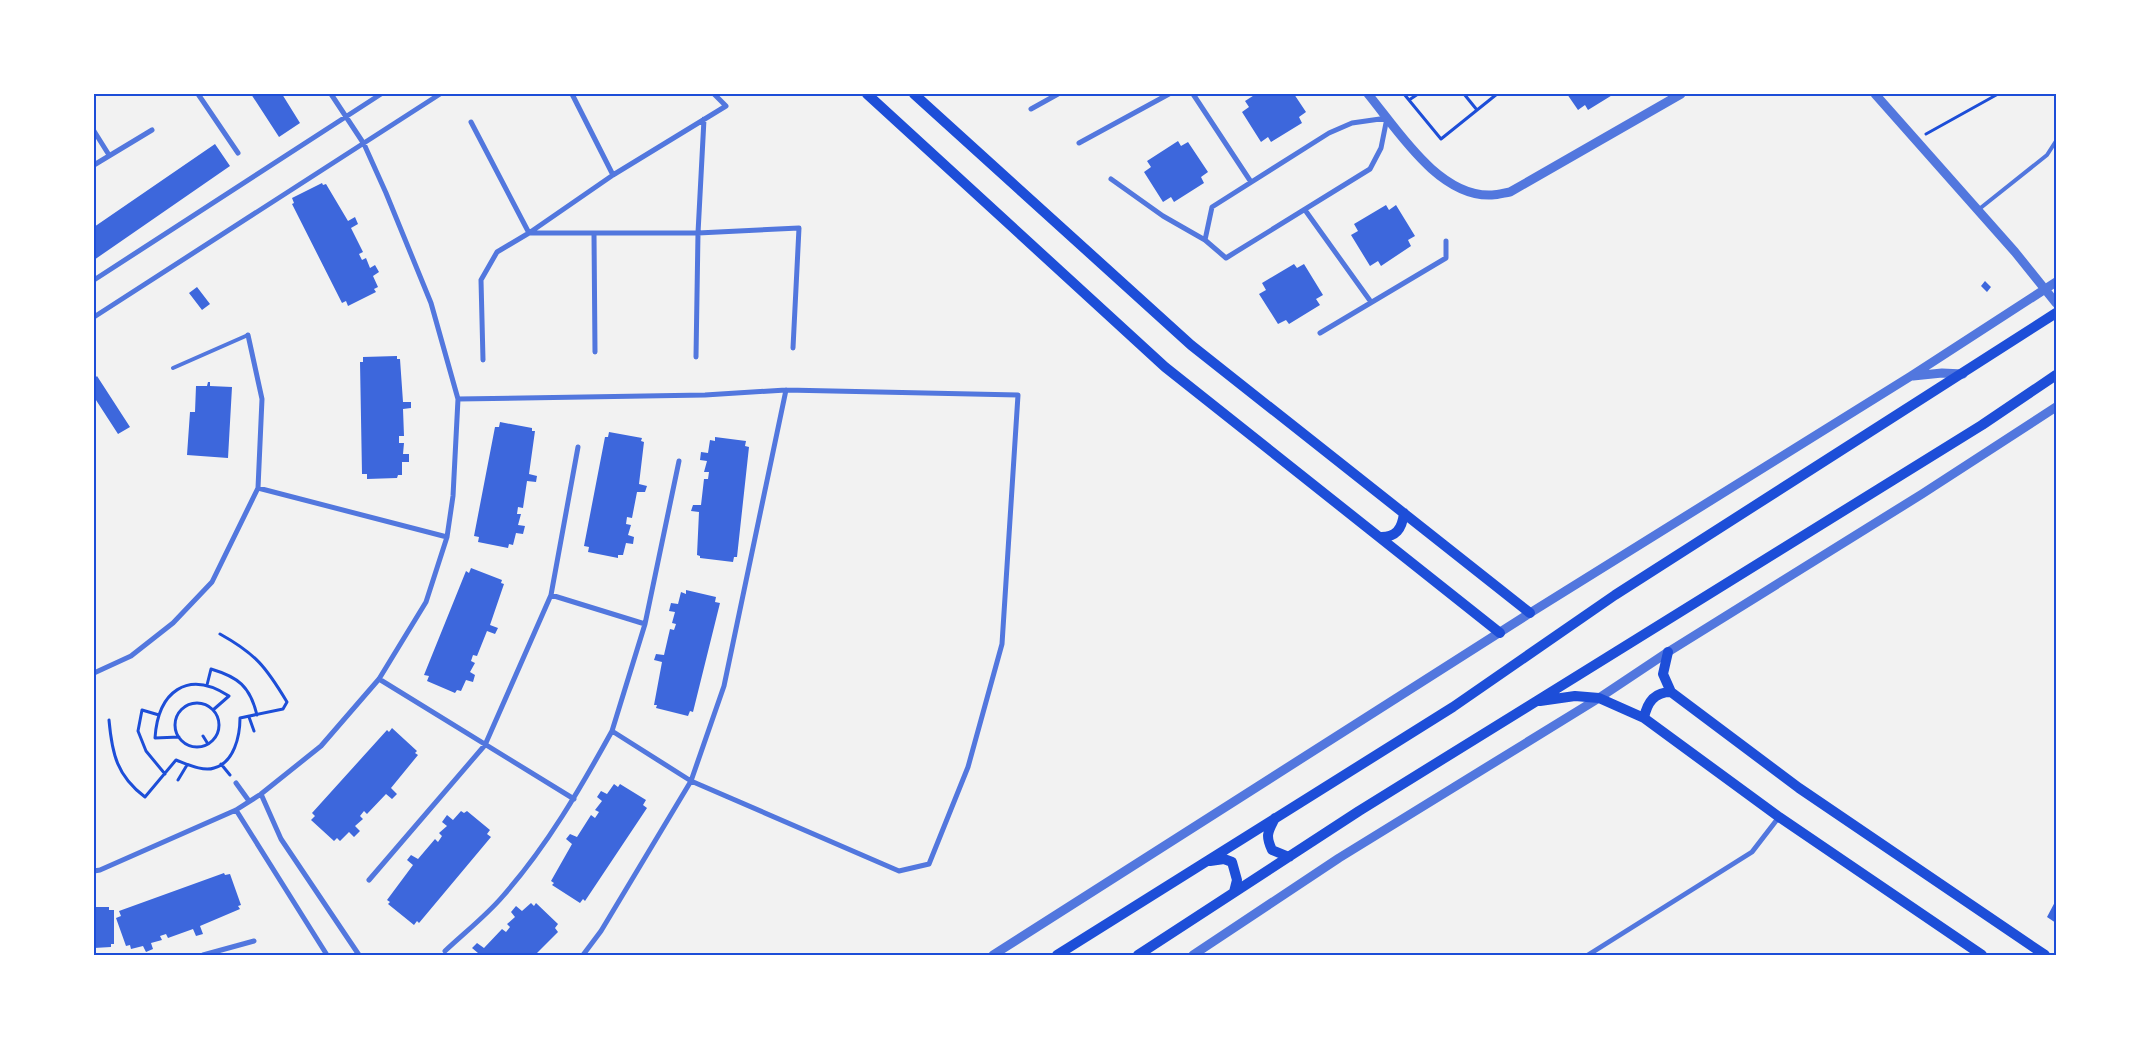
<svg xmlns="http://www.w3.org/2000/svg" width="2150" height="1049" font-family="Figtree,sans-serif">
<style>
.building{fill:#3d67dc}
.lines{fill:none;stroke-linecap:round;stroke-linejoin:round}
.path{stroke:#1d4ed8;stroke-width:3}
.service{stroke:#5277de;stroke-width:4}
.minor{stroke:#5277de;stroke-width:5}
.tertiary{stroke:#5277de;stroke-width:9}
.secondary{stroke:#1d4ed8;stroke-width:10}
.neatline{fill:none;stroke:#1d4ed8;stroke-width:2}
</style>
<rect width="100%" height="100%" fill="#f2f2f2"/>
<path class="building" d="M251,94h31l18,29 -21,14z
M1256,94h38l12,18 -7,5 3,6 -31,19 -3,-5 -7,5 -19,-30 7,-5 -4,-6z
M1567,94h47l-26,16 -3,-5 -7,5z
M1178,141l3,5 7,-4 20,30 -7,5 3,6 -30,19 -3,-5 -8,5 -19,-30 7,-5 -4,-6z
M215,144l15,22 -136,94v-33z
M322,183l1,2 3,-1 22,37 7,-4 3,7 -7,4 12,24 -4,2 3,6 4,-2 4,10 5,-3 4,7 -6,4 5,11 -4,2 2,3 -28,14 -2,-5 -4,2 -50,-99 2,-1 -2,-5z
M1386,205l3,5 7,-5 19,31 -7,4 3,6 -30,20 -3,-5 -8,5 -19,-31 7,-4 -4,-7z
M1294,264l3,4 7,-4 19,31 -7,4 4,6 -31,19 -3,-4 -8,4 -19,-30 7,-4 -4,-7z
M1985,281l6,6 -4,5 -6,-6z
M197,287l13,17 -8,6 -13,-17z
M397,356v3h3l3,43h8v6l-8,1 1,27h-5v7h5l-1,11h6v8h-7v13h-4l-1,3 -30,1v-5h-5l-2,-112h3v-5z
M97,376l33,51 -12,7 -24,-37v-18z
M208,382h2v4l22,1 -4,71 -41,-3 3,-43h5l1,-26h11z
M500,422l32,6v3h3l-6,43 8,2 -1,6 -9,-1 -4,27 -5,-1 -1,7h4l-3,11 7,1 -2,8 -7,-1 -3,12 -4,-1 -1,4 -30,-6 1,-5 -5,-1 21,-109h4z
M609,432l33,6 -1,3 3,1 -5,42 8,2 -2,6h-8l-5,26 -5,-1 -1,7 5,1 -3,10 6,2 -1,7 -7,-1 -3,12h-5v3l-30,-6 1,-5 -5,-1 21,-109h3z
M715,437l31,4 -1,5 4,1 -12,110h-3l-1,5 -33,-4v-2l-3,-1 2,-43 -8,-1 2,-6h8l3,-26h4l1,-7h-5l3,-11 -7,-1 1,-8 7,1 2,-13 5,1z
M471,568l31,12 -1,3 3,1 -14,41 8,3 -3,6 -8,-3 -10,25 -4,-1 -2,6 4,2 -5,9 5,3 -2,7 -7,-2 -5,11 -4,-1 -2,3 -28,-12 2,-5 -5,-1 42,-104 3,2z
M686,590l30,7 -1,5 5,1 -27,109 -3,-1 -2,5 -32,-8 1,-3h-3l8,-43 -8,-2 2,-6 8,1 6,-26 4,1 2,-6 -4,-1 3,-11 -6,-1 2,-8 7,1 3,-12 5,2z
M392,728l25,23 -2,2 3,2 -27,33 6,6 -5,5 -6,-5 -19,20 -3,-3 -4,5 3,3 -8,7 5,5 -6,6 -5,-5 -9,9 -3,-3 -3,3 -23,-21 4,-4 -3,-3 75,-83 2,2z
M614,784l4,3 2,-3 26,16 -3,5 4,3 -62,93 -2,-2 -3,4 -28,-18 2,-2 -3,-2 21,-37 -6,-5 4,-5 7,3 14,-22 4,3 4,-6 -4,-2 7,-9 -5,-4 4,-6 6,3z
M461,811l3,2 3,-2 23,19 -3,4 4,3 -72,86 -2,-2 -3,4 -26,-21 2,-2 -3,-2 26,-35 -6,-5 4,-5 7,4 17,-20 3,3 4,-6 -3,-3 8,-7 -5,-4 5,-7 6,5z
M224,873l1,2 5,-1 11,31 -3,1 2,3 -40,17 3,8 -7,2 -3,-7 -25,9 -2,-4 -6,2 2,4 -11,3 2,6 -7,3 -3,-6 -12,3 -1,-4 -4,1 -10,-28 5,-2 -2,-5z
M2056,900v23l-9,-6z
M531,903l3,3 2,-3 22,21 -3,4 3,4 -23,23h-59l2,-2 -6,-5 5,-5 7,5 18,-19 4,3 4,-5 -3,-3 8,-7 -4,-5 5,-6 6,5z
M94,907h15v3h5v34h-3v3l-17,1z"/>
<g class="lines">
<path class="path" d="M1404,94l37,45 56,-45
M1464,94l13,16
M1409,100l9,-6
M1926,134l72,-40
M207,685l4,-16c27,8 39,17 46,46
M175 725a22 22 0 1 1 44 0a22 22 0 1 1-44 0Z
M159,715l-17,-5 -4,21 8,20 19,23
M249,717l5,14
M109,720c3,34 8,56 36,77l31,-37c11,4 27,12 38,8 20,-5 26,-32 26,-50l43,-9 4,-7c-21,-35 -31,-48 -67,-68
M203,736l5,8
M179,737l-24,1c3,-46 32,-69 74,-42l-16,14
M221,764l9,11
M178,780l9,-15"/>
<path class="service" d="M1978,210l69,-55 9,-14
M173,368l75,-33"/>
<path class="minor" d="M198,94l40,59
M572,94l41,81
M1193,94l58,88
M1031,109l27,-15
M1387,118l-6,30 -11,21 -144,89 -21,-18 7,-33 117,-74 23,-10z
M471,122l58,111h169l101,-5 -6,120
M94,131l15,24
M1079,143l90,-49
M94,165l58,-35
M1111,179l52,37 42,24
M1305,210l66,92
M594,234l1,118
M94,280l287,-186
M94,317l346,-223
M1320,333l126,-75v-17
M696,357l2,-124 6,-114
M483,360l-2,-80 16,-28 32,-19 84,-58 113,-69 -12,-12
M258,488l189,49
M551,595l94,29
M94,673l37,-17 42,-33 39,-41 46,-94 4,-89 -14,-64
M379,679l195,120
M612,731l33,-107 34,-163
M236,783l13,18
M261,794l20,45 78,116
M236,810l91,145
M94,871l6,-1 136,-60 25,-16 60,-48 58,-67 47,-77 21,-65 6,-41 5,-97 -27,-96 -45,-110 -22,-49 -33,-50
M369,880l116,-135 66,-150 27,-148
M445,951c19,-18 41,-35 58,-55 44,-50 77,-107 109,-165l79,50 208,90 30,-7 39,-97 34,-123 16,-249 -232,-5 -81,5 -247,4
M203,955l51,-14
M583,955l18,-24 90,-150 33,-95 62,-296
M1588,955l164,-103 27,-35"/>
<path class="tertiary" d="M1368,94c29,35 71,104 124,101 6,0 12,-2 18,-3l171,-98
M1875,94l140,158 41,51
M1913,376l29,-3 21,1
M993,955l537,-342 381,-237 145,-94
M1193,955l146,-97 260,-160 69,-46 254,-158 134,-87"/>
<path class="secondary" d="M867,94l298,273 335,266
M914,94l277,251 339,268
M1379,537c17,1 23,-8 25,-24
M1668,652l-5,22 8,18 128,96 246,167
M1540,701l35,-5 24,2 45,20 135,99 203,138
M1644,718c3,-15 10,-26 27,-26
M1275,818c-7,14 -10,17 -3,32l17,7
M1210,861l14,-2 8,3 5,18 -3,12
M1057,955l396,-248 162,-112 441,-282
M1138,955l221,-144 623,-386 74,-50"/>
</g>
<rect width="2150" height="1049" fill="none" stroke="#ffffff" stroke-width="190"/>
<rect x="95" y="95" width="1960" height="859" class="neatline"/>
</svg>
